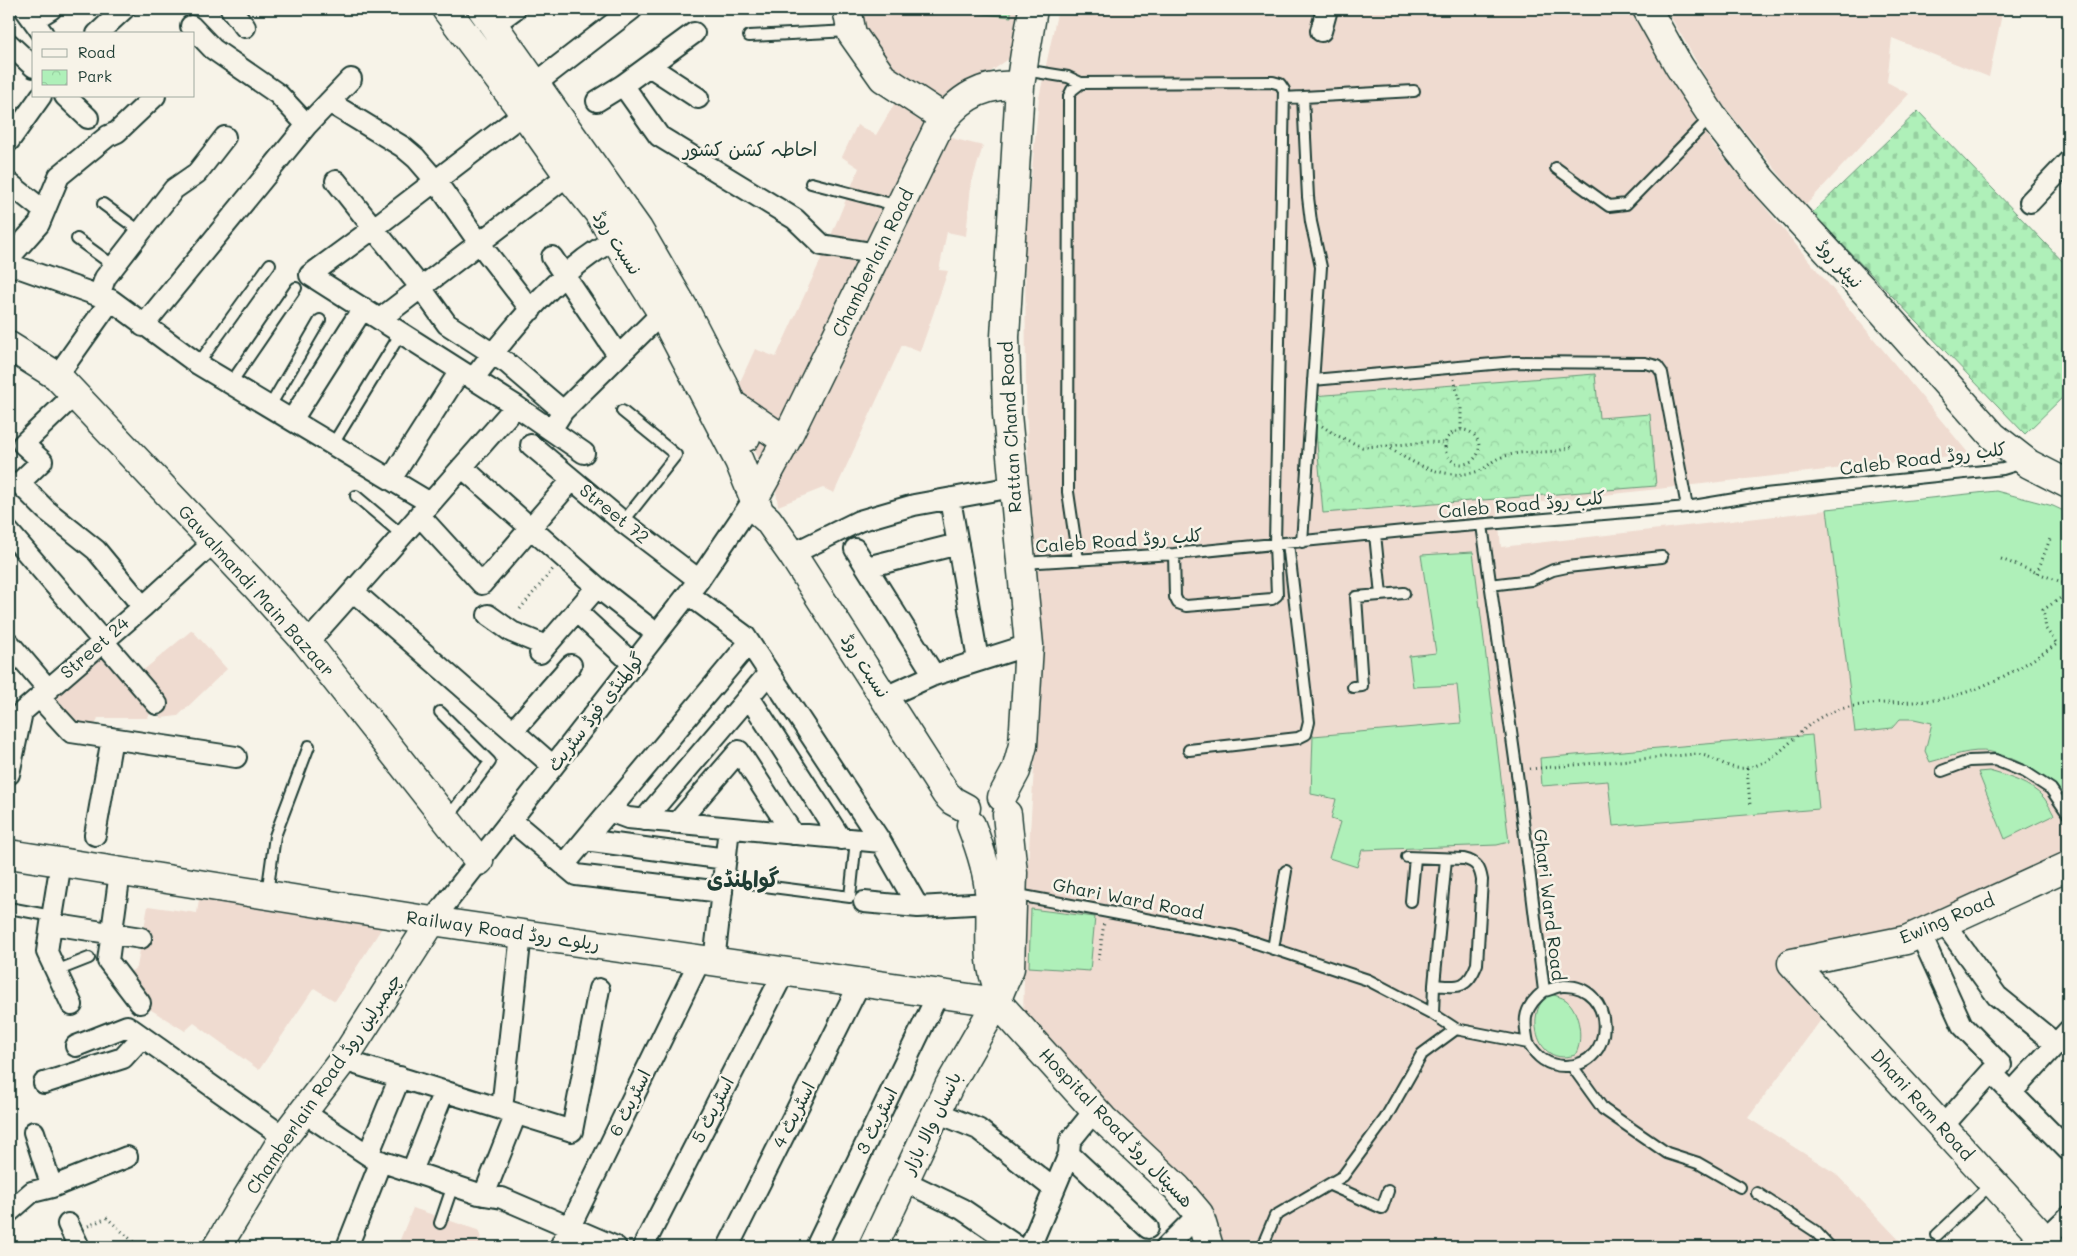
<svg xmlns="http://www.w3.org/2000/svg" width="2077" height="1256" font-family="Mali,'Playpen Sans Arabic',sans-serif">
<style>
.built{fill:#efdbd0}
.green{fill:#aff0b9;stroke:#679676}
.cemetery{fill:url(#cemetery-stones);stroke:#679676}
.park{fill:url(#park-crowns);stroke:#679676}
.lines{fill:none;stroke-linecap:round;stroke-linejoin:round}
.lane-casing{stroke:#1f3d34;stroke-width:14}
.street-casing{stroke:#1f3d34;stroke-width:24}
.secondary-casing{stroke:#1f3d34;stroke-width:31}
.path{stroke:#1f3d34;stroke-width:3;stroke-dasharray:1 4;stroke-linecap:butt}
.lane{stroke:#f7f3e8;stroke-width:10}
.street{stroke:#f7f3e8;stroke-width:20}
.secondary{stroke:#f7f3e8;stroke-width:28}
.labels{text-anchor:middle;stroke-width:5;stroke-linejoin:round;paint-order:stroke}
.street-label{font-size:18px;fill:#1f3d34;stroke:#f7f3e8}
.neighbourhood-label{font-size:19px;fill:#1f3d34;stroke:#f7f3e8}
.district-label{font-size:22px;font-weight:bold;fill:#1f3d34;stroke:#f7f3e8}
</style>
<defs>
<pattern id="cemetery-stones" width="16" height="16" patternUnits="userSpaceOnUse" patternTransform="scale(1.25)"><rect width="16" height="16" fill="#aff0b9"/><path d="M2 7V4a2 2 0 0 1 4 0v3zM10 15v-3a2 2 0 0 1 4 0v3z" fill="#96cfa0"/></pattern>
<pattern id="park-crowns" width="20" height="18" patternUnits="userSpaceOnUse" patternTransform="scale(1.25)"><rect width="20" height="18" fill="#aff0b9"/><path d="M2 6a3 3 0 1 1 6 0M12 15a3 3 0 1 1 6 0" fill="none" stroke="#96cfa0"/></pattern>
</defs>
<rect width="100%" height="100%" fill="#f7f3e8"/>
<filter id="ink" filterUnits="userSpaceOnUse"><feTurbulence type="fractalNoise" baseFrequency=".02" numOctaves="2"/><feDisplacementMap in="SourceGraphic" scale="10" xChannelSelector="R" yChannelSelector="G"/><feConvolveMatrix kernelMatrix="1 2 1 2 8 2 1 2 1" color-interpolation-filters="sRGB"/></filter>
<g filter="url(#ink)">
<path class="built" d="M855,9h168l-3,42 -84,59 2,18 17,11 28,7 -12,39 -5,51 -19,-4 -8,38 9,1 -28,81 -18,-7 -68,148 -11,-5 -45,18 -2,-15 -46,-87 25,-55 21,8 47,-102 36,-87 -17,-11 15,-32 19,10 26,-44 -19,-19z
M1058,9h233l40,10 4,-10h301l75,133 258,312 -472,53 4,40 495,-56 57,15 15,7v346l-167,76 -116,26 44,48 -81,109 87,55 71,74h-685l-119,-146 -79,-82 3,-122 11,-178 -11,-323 -1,-157 14,-141z
M1666,9h337l-14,68 -97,-39 -5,44 22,12 -104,112 -88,-109z
M192,630l35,39 -49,47 -17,2 -4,-13 -10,13h-49l-7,17 -52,-37 64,-57 31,37z
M201,885l189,30 -55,86 -21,-13 -55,82 -65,-47 -9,8 -45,-28 -19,-24 16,-12 11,-61 49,7z
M413,1208l67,23 1,16h-84z"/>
<path class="green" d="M1996,491l57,15 15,7v290c-18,-24 -46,-44 -77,-51 -19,-4 -42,5 -61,10l-5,-11 7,-28 -18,-4h-14l-8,9 -37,4 -28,-223z
M1473,552l36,290 -12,3 -135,5 -5,17 -28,-9 11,-36 -9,-3 5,-20 -25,-5 2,-58 148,-13 -4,-38 -44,2 -4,-31 27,-3 -15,-98z
M1812,735l7,74 -206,17 -5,-45 -66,5 -2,-28z
M1989,771c18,5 42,12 55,27 4,5 7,12 10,17l-49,24 -27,-67z
M1031,909l64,8 -5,54 -61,-4z
M1551,994c5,2 11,3 15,6 14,11 18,41 9,55 -43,14 -50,-51 -24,-61z"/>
<path class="cemetery" d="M1918,111l150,156v125l-43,42 -213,-221z"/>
<path class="park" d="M940,9h71v8z
M1595,374l4,44 51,-4 6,72 -333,27 -10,-117z"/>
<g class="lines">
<g class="lane-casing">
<path id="lane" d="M749,36l101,-5
M1024,70l44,7 13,6
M1303,97l111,-6
M1284,98l19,-1 5,100 3,25 10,45 -19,275
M1556,168l53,38 17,-2 85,-87
M811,183l88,23
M103,204l38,28
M77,239l37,27
M198,364l72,-100
M1313,380l202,-18 130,1 12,3 5,7 25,134
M231,383l65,-95
M270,406l50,-86
M622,411l54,44 -53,67
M333,444l68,-111
M356,496l46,39
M1375,534l6,61
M1078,560l-10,-68 1,-396 3,-6 9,-7 192,-1 7,2 4,6 -9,454 2,51 -5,4 -86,7 -8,-3 -3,-6 -1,-43
M1022,563l152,-9 230,-23 283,-24 78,-13 238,-25 10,-3 7,-7
M1490,585l41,-5 22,-10 14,-3 95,-10
M1353,687l9,-1 -6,-89 48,-4
M440,712l50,50 -43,57
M1189,750l109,-12 8,-4 3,-12 -21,-179
M1942,771l27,-10 26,-1 30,12 26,17 17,25
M1407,857l57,2c13,3 16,9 18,21l-5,84c-10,26 -19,23 -43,21
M756,885l94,12 6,-57
M267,894l8,-58 34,-90
M1013,894l222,42 133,44 65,34 23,15 72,14c-5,-24 -4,-36 16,-52l-25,-203 -37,-263
M1411,901l4,-43
M9,908l43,8
M1273,949l13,-78
M56,971l33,-13
M1433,1014l1,-29 12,-126
M1528,1043c9,14 19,23 37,23 53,0 51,-82 -2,-80 -6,0 -13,4 -19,5
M1572,1066l31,43 64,44 31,10 42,24
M1330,1185l52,23 6,-17
M1757,1193l58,38 15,16
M440,1223l13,-38
M1937,1235l55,-52
M1262,1247l13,-31 68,-40 42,-57 37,-65 34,-25"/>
</g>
<g class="street-casing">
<path id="street" d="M25,9l18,25
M231,9l14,18
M33,20l18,-11
M493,25l22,-16
M191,26l22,23 65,45 29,31
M1321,31l6,-22
M97,34l27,-25
M9,44l25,23
M649,66l49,32
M535,84l97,-75
M623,85l36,51 136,83 27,26 56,9
M65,96l23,22
M597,101l26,-16 71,-52
M329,102l74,45 13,11 19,22 45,64 51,66
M524,113l-150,115 -64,47 206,131 68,47
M9,141l32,-45
M336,181l85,107 26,36 60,39 56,48
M9,183l35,28
M2030,202l38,-40
M552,257l66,98
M9,258l30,-34 20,-48 49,-40 9,-4 38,-36
M9,264l102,36 87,64 232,139
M99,296l6,-18 69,-89 23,-16 28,-36
M380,319l188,-144
M143,326l164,-201 44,-46
M57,376l54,-76
M473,379c39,-51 94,-119 153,-145
M74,395l-51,49 19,17 -23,22 27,27 50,40 47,57
M292,420l71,-112
M556,422l7,-11 99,-98
M531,445l92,77 76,58
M462,467l135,120 60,47
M391,479l69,-108
M950,499l28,161
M419,515l63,69 90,-104
M9,532l148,172
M855,549l79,126
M792,554l67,-33 55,-16 99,-18
M867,567l91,-23
M354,592l199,174
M688,594l57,42 136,206 37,65
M576,611l57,53
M488,615l24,17 34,14
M9,643l39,46
M307,643c70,-78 139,-158 209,-237
M749,643l-140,168 19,7 253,24
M540,653l57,-66
M39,697l32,35 165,25
M749,697l92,142
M885,697l49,-22 95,-30
M513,731l58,-66
M9,774l13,-62 121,-105 72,-66
M511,820l65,55 146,17
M644,820l125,-147
M677,823l62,-72 54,83
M95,835l17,-97
M585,840l141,19
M61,862l-10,62 90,14
M564,865l45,-54
M120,872l-12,89 32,42
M864,902l54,5 72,-4
M432,921l267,-341 55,-81
M1944,923l53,73 59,48
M51,924l-4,28 25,53
M1920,933l42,92 39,40 -10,7 -49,55
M714,962l15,-134
M76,1046l51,-20 157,111
M343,1060l229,71 27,-142
M1991,1072l77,78
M44,1083l79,-25 19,-21
M2011,1093l57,-62
M502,1109l19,-175
M1095,1110l-25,31 -1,13 79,74
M302,1111l72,48 105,35 23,4 114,49
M936,1112l42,17 76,60
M34,1132l18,55
M368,1155l32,-78
M412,1171l32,-80
M904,1181l58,28 56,38
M484,1195l32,-81
M9,1212l23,-20 20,-5 75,-30
M68,1224l11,23
M347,1247l34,-86
M560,1247l140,-287
M643,1247l141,-275
M728,1247l132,-264
M816,1247l122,-253
M1030,1247l39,-93
M1166,1247l33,-33
M2036,1247l32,-30"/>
</g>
<g class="secondary-casing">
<path id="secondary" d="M446,9l78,104 44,62 30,37 17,27 47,74 77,148 21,52 8,7 24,34 154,240 7,7 13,7
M482,9l156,220 48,83 37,72 23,53
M847,9l5,25 31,44 61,40
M1647,9l32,57 33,50 50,64 106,115 125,141 36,28 39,20
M1027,45l6,-36
M9,346l48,30 197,208 53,59 172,218
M732,404l54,37
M754,499l28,-51 156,-320c19,-30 46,-46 82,-42
M1002,797l14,-26 7,-26 6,-100 -22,-231 -2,-77 15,-251 5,-33
M1007,814l6,59 -3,95c-4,12 -11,22 -13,34l106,117 74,69 22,26 10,33
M971,825c10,26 18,50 19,78 2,27 -4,59 8,84
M9,854l423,67 565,81 -48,84 -76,161
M1792,963l260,284
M1792,963l114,-23 162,-74
M217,1247l67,-110 59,-77 89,-139"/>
</g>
<path class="path" d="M1454,379l7,28v23
M1322,426l12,8 28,13 25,-1 40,-4 19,1
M1445 447a17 17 0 1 1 34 0a17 17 0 1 1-34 0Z
M1387,446c24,18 64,37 94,24 6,-3 10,-8 16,-11 6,-3 16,-5 22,-6 18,-2 37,1 54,-7
M2001,559l63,24 4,4
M2037,573l13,-34
M520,609l33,-40
M1747,768l3,37
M1530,769l166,-15c18,1 31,17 50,14 36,-6 50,-40 81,-54 37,-16 76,-8 113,-15 43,-8 81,-31 117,-55l-11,-15 -3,-19 25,-17
M1099,960l5,-38
M88,1226l19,-8 32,29"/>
<use href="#lane" class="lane"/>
<use href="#street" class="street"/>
<use href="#secondary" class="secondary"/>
</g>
</g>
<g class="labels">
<g class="street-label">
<text transform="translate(617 243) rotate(57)" y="6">نسبت روڈ</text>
<text transform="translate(873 263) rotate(-64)" y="6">Chamberlain Road</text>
<text transform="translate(1839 264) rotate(47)" y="6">نیپئر روڈ</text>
<text transform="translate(1011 427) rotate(-93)" y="6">Rattan Chand Road</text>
<text transform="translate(1923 459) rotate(-7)" y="6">Caleb Road کلب روڈ</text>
<text transform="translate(1522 505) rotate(-5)" y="6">Caleb Road کلب روڈ</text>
<text transform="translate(614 514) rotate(39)" y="6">Street 72</text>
<text transform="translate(1119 541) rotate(-4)" y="6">Caleb Road کلب روڈ</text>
<text transform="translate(256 591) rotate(48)" y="6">Gawalmandi Main Bazaar</text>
<text transform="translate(95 648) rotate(-41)" y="6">Street 24</text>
<text transform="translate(865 666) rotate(57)" y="6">نسبت روڈ</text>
<text transform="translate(596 712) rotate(-52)" y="6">گوالمنڈی فوڈ سٹریٹ</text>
<text transform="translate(1128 899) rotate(11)" y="6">Ghari Ward Road</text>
<text transform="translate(1549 905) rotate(83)" y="6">Ghari Ward Road</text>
<text transform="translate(1947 919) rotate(-23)" y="6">Ewing Road</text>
<text transform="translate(503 931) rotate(8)" y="6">Railway Road ریلوے روڈ</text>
<text transform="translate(324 1084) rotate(-56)" y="6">Chamberlain Road چیمبرلین روڈ</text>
<text transform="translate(630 1103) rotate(-64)" y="6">اسٹریٹ 6</text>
<text transform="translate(1922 1105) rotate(48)" y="6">Dhani Ram Road</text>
<text transform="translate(713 1110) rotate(-63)" y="6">اسٹریٹ 5</text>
<text transform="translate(794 1115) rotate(-63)" y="6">اسٹریٹ 4</text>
<text transform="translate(877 1121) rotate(-64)" y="6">اسٹریٹ 3</text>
<text transform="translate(932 1123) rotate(-64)" y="6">بانساں والا بازار</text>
<text transform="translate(1116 1128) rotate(46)" y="6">Hospital Road ھسپتال روڈ</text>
</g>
<g class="neighbourhood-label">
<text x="750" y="156">احاطہ کشن کشور</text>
</g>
<g class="district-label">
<text x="743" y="887">گوالمنڈی</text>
</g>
</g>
<rect width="2077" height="1256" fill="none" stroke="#f7f3e8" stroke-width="30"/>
<rect x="15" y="15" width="2047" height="1226" fill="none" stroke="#1f3d34" stroke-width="2" filter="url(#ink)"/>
<rect x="32" y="32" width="162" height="65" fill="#f7f3e8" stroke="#a1aaa0"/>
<rect x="42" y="49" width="25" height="8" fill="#f7f3e8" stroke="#a1aaa0"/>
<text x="78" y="58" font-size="15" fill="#1f3d34">Road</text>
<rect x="42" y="70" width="25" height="15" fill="url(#park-crowns)" stroke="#a1aaa0"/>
<text x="78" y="82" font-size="15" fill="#1f3d34">Park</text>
</svg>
